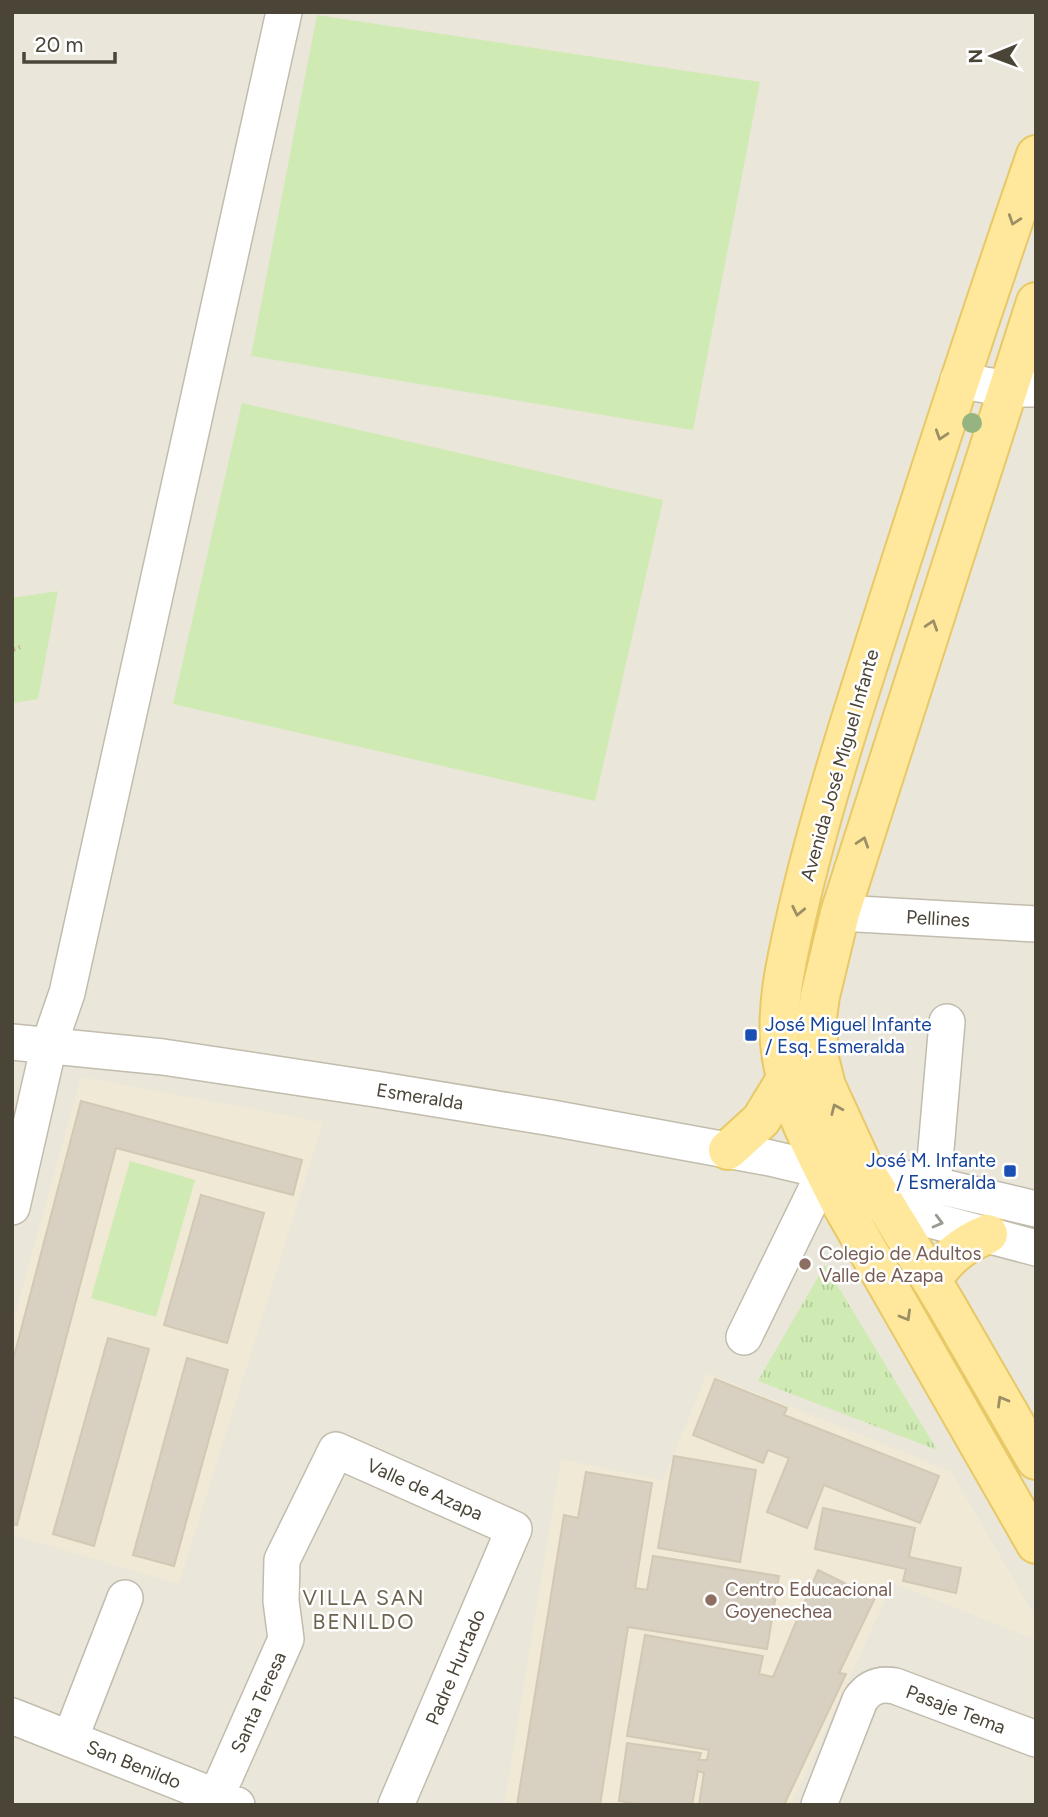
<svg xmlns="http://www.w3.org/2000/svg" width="1048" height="1817" font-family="Figtree,sans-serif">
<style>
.residential{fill:#eae6d9}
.education{fill:#efe9d5}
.grass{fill:url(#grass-tufts)}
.park{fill:#cfebb3}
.building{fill:#d8d0c0;stroke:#d3c8b3;stroke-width:2}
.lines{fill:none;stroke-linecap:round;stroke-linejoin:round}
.minor-casing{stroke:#c2bcad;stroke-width:38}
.major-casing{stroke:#e8c867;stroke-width:42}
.path{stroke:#c4b99e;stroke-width:4.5;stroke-dasharray:3.5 3.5;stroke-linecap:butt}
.minor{stroke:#fff;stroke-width:35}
.major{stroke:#ffe89b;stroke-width:38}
.tree{fill:#95b480}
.oneway{stroke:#9c8e65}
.oneway2{stroke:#9c9992}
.transit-dot{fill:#1a4fb4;stroke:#fff;stroke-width:2.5}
.education-dot{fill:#8d6e63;stroke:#fff;stroke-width:2.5}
.labels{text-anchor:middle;stroke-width:5;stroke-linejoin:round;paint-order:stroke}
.street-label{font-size:19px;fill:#4b4538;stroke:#fff}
.transit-label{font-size:19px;fill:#164399;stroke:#fff;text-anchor:start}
.education-label{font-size:19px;fill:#785e54;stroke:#fff;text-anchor:start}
.neighbourhood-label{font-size:21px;letter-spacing:2px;fill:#6e634f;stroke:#fff}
</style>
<defs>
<pattern id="grass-tufts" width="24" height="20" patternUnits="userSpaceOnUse" patternTransform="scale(1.75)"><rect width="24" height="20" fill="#cfebb3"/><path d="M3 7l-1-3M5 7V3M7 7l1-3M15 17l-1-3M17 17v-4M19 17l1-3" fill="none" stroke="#b3cb9b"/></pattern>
</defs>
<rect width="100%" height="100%" fill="#f6f3eb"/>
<path class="residential" d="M12,12h1024v1793h-1024z"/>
<path class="education" d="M81,1077l242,45 -144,462 -167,-49v-210z
M707,1373l244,98 85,147v22l-143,-57 -102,222h-287l57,-346 102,21z"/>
<path class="grass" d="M825,1265l112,185 -179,-69z"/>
<path class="park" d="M317,15l443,67 -67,348 -442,-74z
M242,403l421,97 -68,301 -422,-97z
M58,591l-20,108 -26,4v-105z
M130,1161l65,19 -39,137 -65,-19z"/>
<path class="building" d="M81,1101l221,59 -9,35 -177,-47 -99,377 -5,-1v-160z
M201,1195l63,18 -37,130 -63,-18z
M108,1338l41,11 -55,197 -41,-12z
M187,1358l41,12 -54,196 -41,-11z
M715,1379l72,29 -3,7 155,61 -19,47 -96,-38 -17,43 -40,-16 22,-54 -21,-8 -5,13 -70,-28z
M674,1456l82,14 -16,92 -82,-14z
M586,1472l66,11 -17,105 12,2 6,-34 126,20 -12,73 -139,-22 -28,178h-83l47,-290 14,3z
M823,1508l92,20 -6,29 52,11 -5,25 -53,-12 3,-12 -91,-20z
M818,1570l57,28 -36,75 7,1 -62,131h-85l5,-32 -6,-2 -6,34h-49l-24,-4 8,-58 74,10 -2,7h8l2,-10 -82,-14 18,-101 118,21 -4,18 14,3z"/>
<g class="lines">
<g class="minor-casing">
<path id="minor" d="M958,380l49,9h29
M840,913l196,11
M12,1042l151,15 212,32 177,29 218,40 55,13h40l44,8 127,30
M933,1184l14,-162
M872,1199l17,10 147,39
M12,1207l37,-162 18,-52 217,-981
M744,1337l81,-166
M12,1716l225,89
M70,1739l55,-141
M216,1797l70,-158 -5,-38 1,-41 54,-110 178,79 -118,276
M819,1805l41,-105c9,-13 19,-17 35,-14l141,53"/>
</g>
<g class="major-casing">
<path id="major" d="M1036,155c-61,176 -118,352 -174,529 -25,78 -48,154 -66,234 -9,41 -19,81 -16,125 5,57 35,108 60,159l196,342
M1036,302l-196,611 -20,83 -3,21 2,41 7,28 39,85 79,130 92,159
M728,1150l33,-30 25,-41
M932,1280c14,-22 31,-36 56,-46"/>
</g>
<path class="path" d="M12,650l8,-3"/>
<use href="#minor" class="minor"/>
<use href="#major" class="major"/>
</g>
<circle class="tree" cx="972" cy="423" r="10"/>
<defs><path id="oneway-chevron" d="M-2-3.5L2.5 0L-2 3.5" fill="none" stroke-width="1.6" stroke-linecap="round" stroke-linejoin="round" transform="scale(1.75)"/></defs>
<g class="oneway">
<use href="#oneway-chevron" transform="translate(1014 220) rotate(109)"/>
<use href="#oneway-chevron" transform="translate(941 435) rotate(108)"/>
<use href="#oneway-chevron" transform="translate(932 625) rotate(-72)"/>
<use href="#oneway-chevron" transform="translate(863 842) rotate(-72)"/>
<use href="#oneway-chevron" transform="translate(798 911) rotate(102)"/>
<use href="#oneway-chevron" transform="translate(836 1109) rotate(-114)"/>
<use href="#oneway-chevron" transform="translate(906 1316) rotate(60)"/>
<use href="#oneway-chevron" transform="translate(1002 1401) rotate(-120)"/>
</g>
<use class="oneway2" href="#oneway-chevron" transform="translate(938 1222) rotate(15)"/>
<g class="transit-dot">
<rect x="744" y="1028" width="14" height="14" rx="3.5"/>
<rect x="1003" y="1164" width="14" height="14" rx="3.5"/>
</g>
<g class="education-dot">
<circle cx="805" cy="1264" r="7"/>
<circle cx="711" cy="1600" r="7"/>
</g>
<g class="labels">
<g class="street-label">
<text transform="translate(839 765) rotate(-74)" y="7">Avenida José Miguel Infante</text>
<text transform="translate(938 918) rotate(3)" y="7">Pellines</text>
<text transform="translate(420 1096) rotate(9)" y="7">Esmeralda</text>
<text transform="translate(425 1489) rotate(24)" y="7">Valle de Azapa</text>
<text transform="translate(455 1667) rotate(-67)" y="7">Padre Hurtado</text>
<text transform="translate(258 1702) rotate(-66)" y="7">Santa Teresa</text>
<text transform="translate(956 1709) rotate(21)" y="7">Pasaje Tema</text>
<text transform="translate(134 1764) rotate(22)" y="7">San Benildo</text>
</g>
<g class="transit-label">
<text x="765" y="1031">José Miguel Infante<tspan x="765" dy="22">/ Esq. Esmeralda</tspan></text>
<text x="996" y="1167" text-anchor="end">José M. Infante<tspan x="996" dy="22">/ Esmeralda</tspan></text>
</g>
<g class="education-label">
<text x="819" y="1260">Colegio de Adultos<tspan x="819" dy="22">Valle de Azapa</tspan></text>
<text x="725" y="1596">Centro Educacional<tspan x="725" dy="22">Goyenechea</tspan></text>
</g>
<g class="neighbourhood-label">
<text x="364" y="1605">VILLA SAN<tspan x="364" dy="24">BENILDO</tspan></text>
</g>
</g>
<rect width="1048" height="1817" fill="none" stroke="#4b4538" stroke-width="28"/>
<g transform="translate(992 56) rotate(269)" stroke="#ffffff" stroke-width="5" paint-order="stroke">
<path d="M0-5L12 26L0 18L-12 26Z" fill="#4b4538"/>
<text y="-10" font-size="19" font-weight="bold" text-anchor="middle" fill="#4b4538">N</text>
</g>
<path d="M24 52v10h91v-10" fill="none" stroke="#4b4538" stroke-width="3.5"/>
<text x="35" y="52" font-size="21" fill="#4b4538" stroke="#ffffff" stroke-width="5" paint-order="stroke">20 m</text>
</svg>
